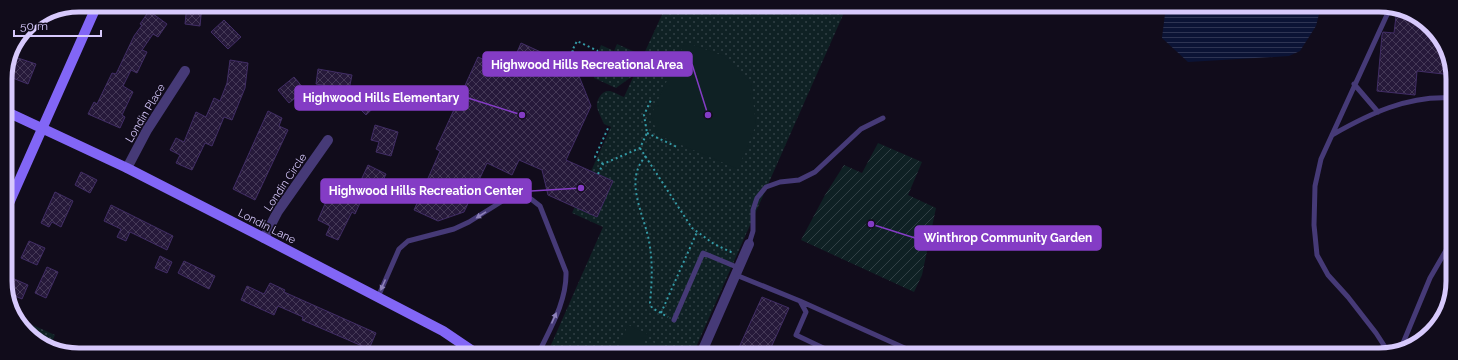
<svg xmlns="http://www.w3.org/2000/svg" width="1458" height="360" font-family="Raleway,sans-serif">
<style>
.grass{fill:url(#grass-dots)}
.garden{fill:url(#garden-furrows)}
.pitch{fill:#0f2124}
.water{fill:url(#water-rules)}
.building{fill:url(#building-cross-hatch);stroke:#412d65}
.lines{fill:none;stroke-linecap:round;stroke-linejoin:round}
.path{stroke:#3499a5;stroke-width:2;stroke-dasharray:2 3;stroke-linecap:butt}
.lane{stroke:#463a77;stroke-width:5}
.street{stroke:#463a77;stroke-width:10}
.secondary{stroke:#8266f6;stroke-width:10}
.oneway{fill:#8e82ba}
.labels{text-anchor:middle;stroke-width:3.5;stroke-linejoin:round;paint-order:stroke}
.street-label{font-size:11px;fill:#d7c9fc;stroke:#110c1b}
.rim{fill:none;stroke:#d7c9fc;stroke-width:5}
.leader{fill:none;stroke:#843cc5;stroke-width:1.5}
.callout-dot{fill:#843cc5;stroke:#110c1b;stroke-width:1.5}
.callout{fill:#843cc5;stroke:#843cc5;stroke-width:1.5}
.callout-label{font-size:12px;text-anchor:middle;font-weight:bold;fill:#fff}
</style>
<defs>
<pattern id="grass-dots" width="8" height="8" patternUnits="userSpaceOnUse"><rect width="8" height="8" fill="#0f2124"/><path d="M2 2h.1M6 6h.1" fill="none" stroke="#314045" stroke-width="1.8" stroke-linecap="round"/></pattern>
<pattern id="garden-furrows" width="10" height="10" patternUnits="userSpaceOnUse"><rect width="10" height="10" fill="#0f2124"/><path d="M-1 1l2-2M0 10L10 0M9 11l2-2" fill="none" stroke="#314045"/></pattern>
<pattern id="water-rules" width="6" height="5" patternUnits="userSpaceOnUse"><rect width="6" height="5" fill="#0b1335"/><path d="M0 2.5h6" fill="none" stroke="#2e3453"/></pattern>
<pattern id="building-cross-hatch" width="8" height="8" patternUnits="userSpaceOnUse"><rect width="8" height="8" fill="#26193a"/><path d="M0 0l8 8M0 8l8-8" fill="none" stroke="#453957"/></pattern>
</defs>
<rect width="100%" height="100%" fill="#110c1b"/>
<path class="grass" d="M666,6h181l-154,348h-146l56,-127 -31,-14 39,-86 -7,-3c-2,-5 -6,-12 -7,-17 -1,-7 5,-17 13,-16 5,1 10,5 14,6z
M617,44l25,11 -8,20 -18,13 -22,-10v-15l7,-18 13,6z
M19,319l36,16 -5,11 -23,-13z"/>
<path class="garden" d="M878,143l44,19 -14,33 28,13 -14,67 -8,17 -113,-52 24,-45 19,-30 18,8z"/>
<path class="pitch" d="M685,42l39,14 27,27 5,42 -18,44 -80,-34 -7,-20z
M628,325l20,9 -9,20h-12l-10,-4z
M650,341l23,11 -1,2h-28z"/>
<path class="water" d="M1166,6h155l-5,20 -16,25 -11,5 -101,6 -26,-24z"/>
<path class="building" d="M187,5h15l-2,21 -15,-2z
M1397,8l34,19 21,37v11l-35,-4 -2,24 -38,-4 5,-56 1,-3 11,1z
M149,11l18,13 -9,13 -5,-3 -11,16 5,2 -10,21 -6,-3 -8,16 10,6 -11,23 3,2 -5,11 -32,-14 6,-12 3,2 15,-31 4,1 18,-38 8,-11 -2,-1z
M224,20l17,17 -13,12 -17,-17z
M521,43l55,25 1,3 14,35 -25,54 47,21 -16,36 -49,-22 -6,-25 -23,-10 -7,15 -25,-12 -23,49 -26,9 -24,-11 26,-59 -4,-2 42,-92 31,14z
M15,57l21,7 -8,20 -23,-9 5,-10 1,1z
M230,60l18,3 -3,25 -13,32 -8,-3 -12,29 -7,-3 -13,27 -16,-7 4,-8 -10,-5 6,-12 8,4 12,-30 10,5 8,-19 6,3 7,-18z
M318,69l34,6 -3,15 -33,-6z
M294,77l11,13 -16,13 -11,-13z
M375,86l10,11 -19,18 -9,-9v-4z
M268,111l14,7 -3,8 9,4 -33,70 -22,-11z
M375,125l23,7 -7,24 -15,-4 3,-10 -8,-2z
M368,165l18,9 -7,16 -11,-5 -13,29 -3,-2 -14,28 -12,-5 4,-9 -12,-6 13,-30 9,4 4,-8 12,5z
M81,172l16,8 -7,13 -15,-8z
M55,192l18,9 -12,26 -9,-5 -3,5 -8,-4z
M111,205l62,31 -6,14 -37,-18 -4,9 -9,-4 4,-8 -17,-8z
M29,241l16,7 -8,17 -16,-7z
M160,256l12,6 -5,11 -12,-5z
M184,261l31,15 -6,13 -31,-16z
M47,267l11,5 -12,26 -11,-5z
M12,278l16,7 -6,14 -16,-7z
M270,283l15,7 -1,2 92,41 -7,16 -67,-29 1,-3 -25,-11 -4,9 -33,-15 6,-14 17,8z
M762,297l27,11 -21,46h-32z"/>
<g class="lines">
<path class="path" d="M577,71l5,-15 -10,-5 5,-10 21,10
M577,71l18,-11
M647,133l30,14
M640,148l52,80 22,16 19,9
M646,156c-23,24 -2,58 3,85 4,21 3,41 1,62l2,5 16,9
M603,164l-8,-7 14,-31
M598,174l5,-10 37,-16 7,-15 -3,-18 7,-15
M661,313l36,-81"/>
<path class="lane" d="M1354,84l24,28
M1332,135c37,-21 76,-40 120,-37
M749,244l4,-13v-21l4,-12 9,-11 14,-5 19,-2 16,-8 46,-43 22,-11
M736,275l64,26 118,53
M378,297l21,-48 9,-8 46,-12 15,-7 35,-22 13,-4 14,3 9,7 26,66c1,29 -16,57 -28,82
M800,301l6,11 -10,23 40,19
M674,320l29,-67 36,15
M1401,348l29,-70 22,-38
M1389,353l-13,-20 -28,-36 -20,-22 -11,-20 -3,-30 1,-39 6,-27 70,-153"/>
<path class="street" d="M127,168l20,-38 38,-59
M264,238l14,-27 50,-71
M701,354l48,-110"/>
<path class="secondary" d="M5,111l122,57 137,70 179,93 34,23
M6,210l91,-205"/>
</g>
<defs><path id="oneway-solid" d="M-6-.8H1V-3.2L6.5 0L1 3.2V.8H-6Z"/></defs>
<g class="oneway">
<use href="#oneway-solid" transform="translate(481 215) rotate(148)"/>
<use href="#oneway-solid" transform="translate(383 285) rotate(114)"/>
<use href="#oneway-solid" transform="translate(554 318) rotate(-66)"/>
</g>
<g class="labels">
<g class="street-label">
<text transform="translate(145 113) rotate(-59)" y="4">Londin Place</text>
<text transform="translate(285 182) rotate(-56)" y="4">Londin Circle</text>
<text transform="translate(267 226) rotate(27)" y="4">Londin Lane</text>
</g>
</g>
<path d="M0 0H1458V360H0ZM79 12H1379A67 67 0 0 1 1446 79V281A67 67 0 0 1 1379 348H79A67 67 0 0 1 12 281V79A67 67 0 0 1 79 12Z" fill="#110c1b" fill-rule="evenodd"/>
<path class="rim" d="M79 12H1379A67 67 0 0 1 1446 79V281A67 67 0 0 1 1379 348H79A67 67 0 0 1 12 281V79A67 67 0 0 1 79 12Z"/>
<path class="leader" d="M708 115L692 64M522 115L468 98M581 188L531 191M871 224L915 238"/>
<g class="callout-dot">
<circle cx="708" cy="115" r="4"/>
<circle cx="522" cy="115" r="4"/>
<circle cx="581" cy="188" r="4"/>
<circle cx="871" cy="224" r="4"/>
</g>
<g class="callout">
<rect x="483" y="52" width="209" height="24" rx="4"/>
<rect x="295" y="86" width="173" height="24" rx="4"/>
<rect x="321" y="179" width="210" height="24" rx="4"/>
<rect x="915" y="226" width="186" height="24" rx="4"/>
</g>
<g class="callout-label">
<text x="587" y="69">Highwood Hills Recreational Area</text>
<text x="381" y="102">Highwood Hills Elementary</text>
<text x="426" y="195">Highwood Hills Recreation Center</text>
<text x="1008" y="242">Winthrop Community Garden</text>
</g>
<path d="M14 30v6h87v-6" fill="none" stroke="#d7c9fc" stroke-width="2"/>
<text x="20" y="30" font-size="12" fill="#d7c9fc" stroke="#110c1b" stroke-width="3" paint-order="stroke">50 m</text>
</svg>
